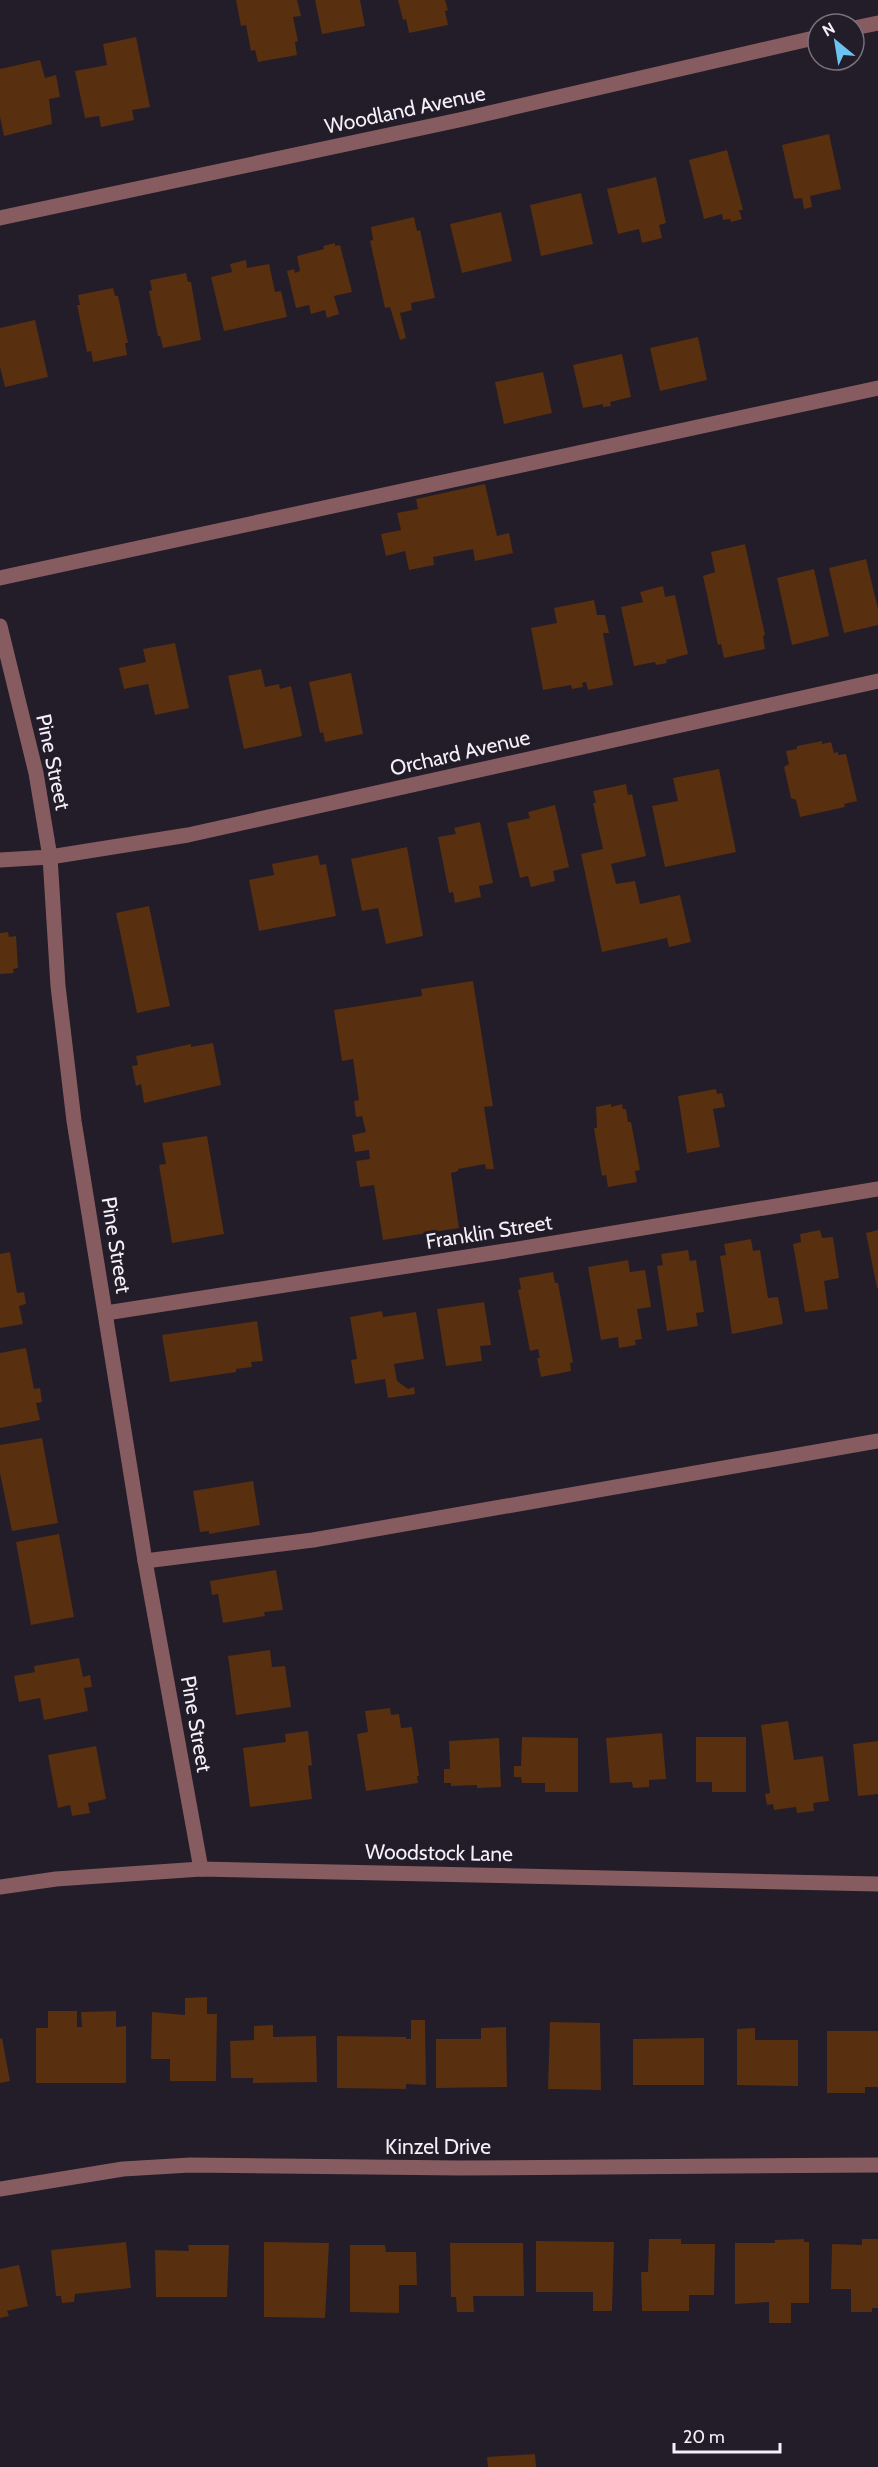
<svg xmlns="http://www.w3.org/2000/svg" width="878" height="2467" font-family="Cabin,sans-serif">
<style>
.building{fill:#582f0f}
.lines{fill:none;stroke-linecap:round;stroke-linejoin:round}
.service{stroke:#875c60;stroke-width:15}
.minor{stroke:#875c60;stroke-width:15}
.tertiary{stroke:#875c60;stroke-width:15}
.labels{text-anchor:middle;stroke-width:6;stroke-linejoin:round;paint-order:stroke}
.street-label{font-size:21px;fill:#f4f0f9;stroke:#231c29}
</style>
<rect width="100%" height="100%" fill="#231c29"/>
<path class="building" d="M236,0h61l4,16 -8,1 5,24 -3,1 2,13 -39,7 -3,-12 -4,1 -5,-26 -5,1z
M315,0h45l5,26 -43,8z
M398,0h47l3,10 -3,1 3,14 -39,8 -3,-14 -3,1z
M136,37l14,70 -18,3 2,10 -33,7 -2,-11 -14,2 -10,-47 32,-6 -4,-21z
M40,60l5,18 11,-3 4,22 -11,2 3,25 -48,12 -4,-19v-48z
M829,134l12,55 -31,7 2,11 -8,2 -2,-11 -8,1 -12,-54z
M727,150l16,60h-4l3,9 -11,3 -1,-3 -7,1 -1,-6 -18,5 -15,-59z
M656,177l10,46 -7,2 3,13 -20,5 -3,-14 -21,5 -11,-45z
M581,193l12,51 -52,12 -11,-51z
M501,212l11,49 -50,12 -12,-49z
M414,217l3,14 3,-1 15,68 -24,5 1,7 -12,3 6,25 -6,2 -10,-33 -5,1 -15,-67 3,-1 -2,-13z
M335,243v3l5,-1 12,47 -18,4 5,18 -12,4 -2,-8 -14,4 -2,-9 -13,3 -9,-37 7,-2 1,4 5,-2 -3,-15 27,-7 -1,-3z
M246,260l1,8 22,-4 6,28 6,-1 6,26 -63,14 -13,-54 21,-5 -2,-8z
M186,273l2,9h3l10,58 -38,8 -3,-12h-2l-9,-45 3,-1 -2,-10z
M113,288l2,8h3l10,47h-3l2,12 -34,7 -2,-11 -4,1 -10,-47h3l-2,-10z
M35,320l13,57 -43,10 -5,-20v-39z
M698,337l9,43 -47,11 -10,-43z
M622,354l9,43 -21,5 1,4 -8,1v-3l-20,4 -10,-43z
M543,372l9,41 -48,11 -9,-42z
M485,484l12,52 12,-3 4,20 -38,8 -2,-12 -40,8 1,8 -25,5 -4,-19 -19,5 -5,-22 20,-4 -4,-17 21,-4 -2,-10z
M745,544l20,91 -2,1 2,13 -41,9 -3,-14 -3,1 -15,-69 12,-4 -4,-20z
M866,559l12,50v16l-34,8 -15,-65z
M814,569l15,67 -37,9 -15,-67z
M663,586l2,11 10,-2 13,59 -22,6 1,3 -11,2 -1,-3 -21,4 -13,-59 22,-5 -3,-10z
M594,600l3,15h8l4,18h-6l10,52 -25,5 -2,-8 -4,1 1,4 -11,2 -1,-4 -28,5 -12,-62 26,-5 -3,-15z
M175,643l14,65 -34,7 -7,-31 -24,5 -5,-21 27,-6 -3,-13z
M261,669l4,18 14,-3 1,5 11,-3 11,50 -58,13 -16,-73z
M351,673l12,61 -38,8 -2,-10 -3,1 -11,-51z
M822,741v3l9,-2 3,11 4,-1v3l8,-1 11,47 -13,3 1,3 -45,10 -4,-17 -5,-2 -7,-31 5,-3 -3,-13 11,-2v-3z
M719,769l17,83 -71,15 -13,-61 26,-5 -5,-23z
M626,784l2,11 4,-1 14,62 -35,8 5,20 19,-3 5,23 40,-9 11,47 -22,5 -2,-9 -65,14 -21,-98 22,-5 -10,-46h3l-3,-12z
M555,805l14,62 -16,4 2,10 -24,6 -3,-11 -8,2 -13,-55 23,-5 -2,-6z
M480,822l13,61 -14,3 2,11 -26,6 -2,-11 -4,1 -11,-56 18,-3 -2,-6z
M407,847l16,89 -37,8 -8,-36 -16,3 -11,-52z
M318,855l2,10 6,-1 10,52 -77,15 -10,-51 25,-5 -2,-11z
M149,906l21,100 -33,7 -21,-100z
M8,932l1,5 7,-1 2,32 -5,1 1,4 -14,1v-41z
M473,981l20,125 -9,1 10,62h-8l-1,-5 -27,5v2l-7,2 8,55 -76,12 -9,-55 -14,2 -4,-26 14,-2 -1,-9 -14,2 -3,-17 14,-3 -4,-16 -6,1 -2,-16 5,-1 -6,-41 -11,2 -8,-51 88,-14 -1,-7z
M213,1043l8,42 -77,18 -3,-19 -5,2 -4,-20 6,-1 -2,-9 55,-12v3z
M716,1089l1,5 5,-1 3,14 -12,2 7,38 -33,6 -9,-57z
M611,1104v3l11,-3 1,5h3l2,13h3l9,48 -5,1 2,11 -29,5 -2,-12 -4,1 -8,-48h3l-1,-21z
M207,1136l17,98 -52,9 -13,-78 7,-1 -4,-21z
M820,1230l2,8 11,-1 6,41 -15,3 4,28 -23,3 -12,-68 8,-2 -1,-8z
M878,1230v58h-1l-11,-55z
M751,1239l2,12 7,-1 8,48 10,-1 5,27 -51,10 -12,-78 6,-1 -2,-11z
M688,1250l2,11 6,-1 8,52 -8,1 2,13 -31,5 -10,-65 6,-1 -2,-11z
M10,1252l7,41 7,-1 2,12 -7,2 4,18 -23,4v-74z
M628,1260l2,12 15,-2 6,37 -14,2 5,30 -7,1 1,5 -17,3 -1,-11 -17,3 -13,-73z
M553,1272l2,11h3l15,79 -3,1 1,8 -30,6 -4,-19h3l-2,-9 -8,2 -12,-61 3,-1 -2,-11z
M484,1302l7,43 -11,1 2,15 -36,5 -9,-57z
M382,1311l1,6 33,-5 8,47 -30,5 3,17 11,8 6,-2 1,7 -27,4 -3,-19 -30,5 -4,-24 6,-1 -7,-42z
M257,1321l6,40 -12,1 1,5 -16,2v3l-66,10 -8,-47z
M26,1348l8,41 6,-1 2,14 -6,1 4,17 -40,8v-75z
M42,1438l16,85 -46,8 -12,-58v-28z
M253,1481l7,44 -51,9v-3l-9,1 -7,-41z
M59,1534l15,83 -43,8 -15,-83z
M276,1570l7,40 -19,2 1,4 -42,7 -5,-29 -6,1 -2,-14z
M270,1650l2,17 13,-1 6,41 -55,8 -8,-59z
M79,1658l4,19 7,-2 2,12 -8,1 4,23 -44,9 -4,-22 -21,4 -5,-26 21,-4 -1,-6z
M390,1708l1,7 8,-1 2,14 11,-1 7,49h-2l1,7 -52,8 -9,-57 11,-2 -3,-21z
M788,1721l6,39 29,-4 6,45 -16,2 1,8 -17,2 -1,-6 -22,3 -1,-6 -6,1 -2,-11 5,-1 -9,-68z
M308,1731l4,34 -4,1 4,33 -62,8 -7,-59 43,-6 -1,-8z
M662,1733l4,46 -17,1v7l-16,1 -1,-6 -22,1 -4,-45z
M522,1737l56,1v54h-33v-9h-23l-1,-6h-7v-11h7z
M696,1737h50v55h-34v-10h-16z
M499,1738l2,49 -24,1v-3l-26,1v-3h-7v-14h6l-1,-28z
M878,1741v53l-20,2 -5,-52z
M96,1746l10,53 -18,4 2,10 -18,3 -2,-11 -12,3 -10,-53z
M207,1997v17h10l-1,67h-46v-22h-19l1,-47 33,3v-17z
M48,2011h29v16h5l-1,-15 35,-1v16l10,-1v57h-90v-55h12z
M411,2020h14l1,65 -20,-1v5l-69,-1v-52l69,1v2h5z
M550,2022l50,1 1,67 -53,-1z
M273,2025v12l43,-1 1,46 -64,1v-5h-22l-1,-37 24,-1v-14z
M506,2027l1,60 -71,1v-49h45v-11z
M755,2028v12h43v46l-61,-1v-56z
M827,2031h51v56h-13v6h-38z
M2,2038l8,43 -10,2v-44z
M704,2038v47h-71v-46z
M649,2239h32v5h34l-1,51h-25v16h-47l-1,-39h7z
M804,2239v3h5v61h-18v20h-22v-21l-34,2v-61h40v-3z
M862,2239h16v69h-6v4h-21v-23h-20l1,-45 30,1z
M536,2241l78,1 -2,69h-19v-19h-57z
M126,2242l5,46 -56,6 -1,8 -12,1 -1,-7h-5l-5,-46z
M264,2242l65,1 -4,75 -61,-1z
M450,2243h73l1,53h-51l1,16h-17l-1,-15h-5z
M188,2245h41l-2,52h-71l-1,-47 34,1z
M350,2245h35l1,7h30l1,33h-18v28l-49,-1z
M19,2265l9,41 -21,5 2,5 -9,2v-49z
M535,2454l1,13h-48l-1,-10z"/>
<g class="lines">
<path class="service" d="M0,578l878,-190
M145,1561l168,-21 565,-99"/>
<path class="minor" d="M0,626l36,147 14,84 8,129 16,135 71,440 56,308
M0,860l50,-3 138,-22 690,-154
M106,1313l399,-62 373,-62
M0,2189l123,-20 67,-4 270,3 418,-3"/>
<path class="tertiary" d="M854,28l24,-5
M0,218l459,-98 359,-83
M0,1887l56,-8 145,-10 677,15"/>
</g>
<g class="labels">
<g class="street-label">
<text transform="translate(405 110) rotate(-12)" y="7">Woodland Avenue</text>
<text transform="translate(460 753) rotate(-13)" y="7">Orchard Avenue</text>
<text transform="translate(53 762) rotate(78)" y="7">Pine Street</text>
<text transform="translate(489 1232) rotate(-9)" y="7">Franklin Street</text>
<text transform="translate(116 1245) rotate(81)" y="7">Pine Street</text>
<text transform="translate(196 1724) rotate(80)" y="7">Pine Street</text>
<text transform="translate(439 1853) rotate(1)" y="7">Woodstock Lane</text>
<text x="438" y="2154">Kinzel Drive</text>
</g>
</g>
<g transform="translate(836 42) rotate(330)"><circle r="28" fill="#231c29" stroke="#77717c" stroke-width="1.5"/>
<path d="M0-4.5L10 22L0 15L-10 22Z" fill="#6cc3f2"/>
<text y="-9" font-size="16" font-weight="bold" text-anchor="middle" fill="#f4f0f9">N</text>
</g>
<path d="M674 2443v9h106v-9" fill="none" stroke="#f4f0f9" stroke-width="3"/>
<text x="683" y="2443" font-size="18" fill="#f4f0f9" stroke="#231c29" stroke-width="4.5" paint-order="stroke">20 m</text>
</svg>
